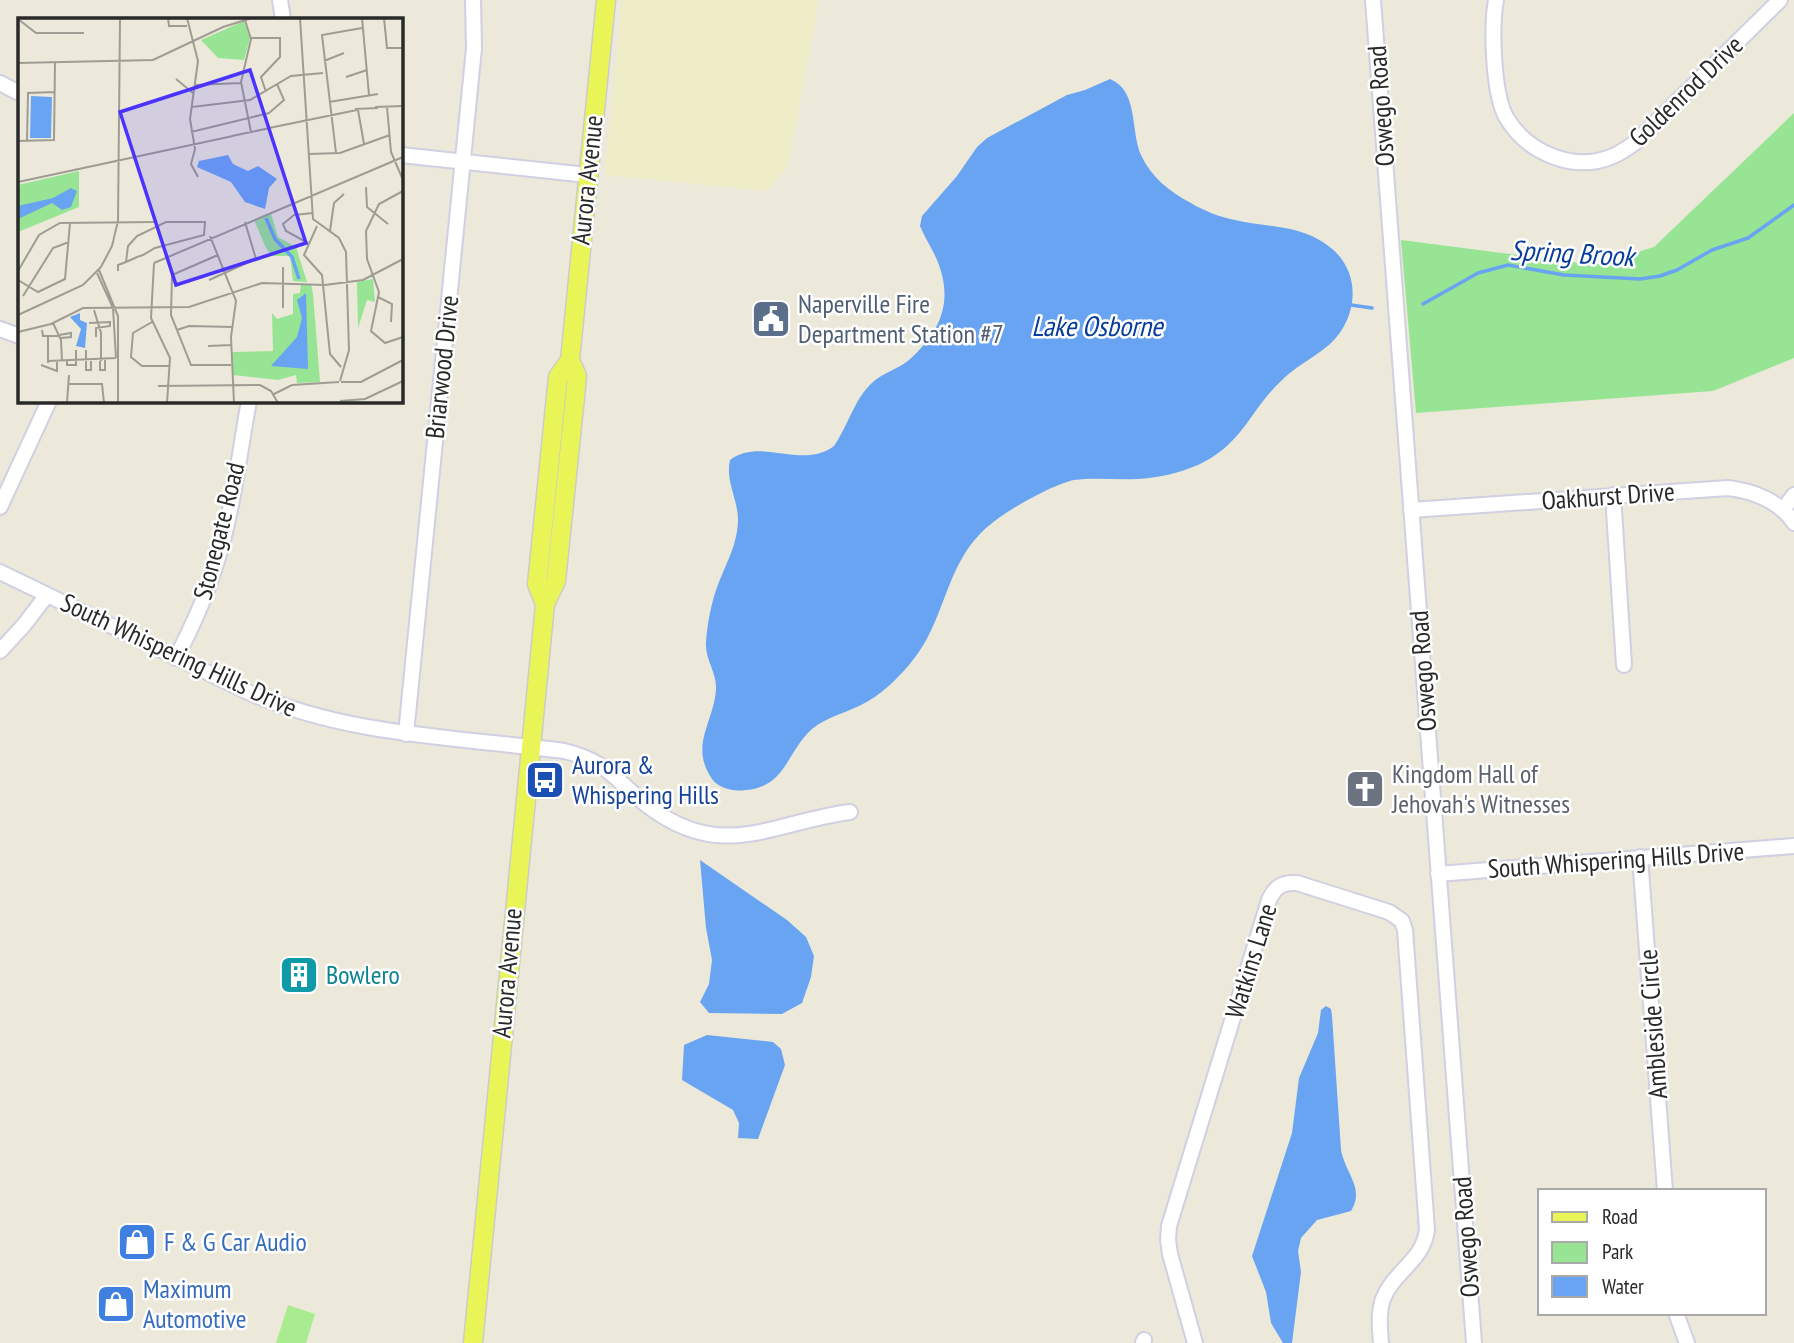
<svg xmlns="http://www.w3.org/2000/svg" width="1794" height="1343" font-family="'PT Sans Narrow',sans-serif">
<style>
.education{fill:#eeedc8}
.green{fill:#97e494}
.pitch{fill:#a9ec8f}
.water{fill:#69a4f2}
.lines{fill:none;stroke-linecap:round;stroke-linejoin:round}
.stream{stroke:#69a4f2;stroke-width:3.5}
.minor-casing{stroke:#d1cfe2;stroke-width:18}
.major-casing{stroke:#ccc;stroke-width:21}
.minor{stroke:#fff;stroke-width:14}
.major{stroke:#e9f456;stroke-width:18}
.labels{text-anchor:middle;stroke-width:5;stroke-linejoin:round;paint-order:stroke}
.street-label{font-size:26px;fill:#292929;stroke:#fff}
.service-label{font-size:26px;fill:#4e5e75;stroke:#fff;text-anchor:start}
.transit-label{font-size:26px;fill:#164399;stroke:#fff;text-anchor:start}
.worship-label{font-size:26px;fill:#5b616d;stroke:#fff;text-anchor:start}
.culture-label{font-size:26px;fill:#0d838f;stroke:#fff;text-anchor:start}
.shop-label{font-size:26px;fill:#366cbe;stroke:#fff;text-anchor:start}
.water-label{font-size:28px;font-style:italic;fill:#093d9c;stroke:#fff}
.inset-river{fill:none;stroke:#69a4f2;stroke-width:3.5}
.inset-road{fill:none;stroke:#9e9c93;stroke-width:2}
.view{fill:#4b33ff;fill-opacity:0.15;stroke:#4b33ff;stroke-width:3.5}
.inset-edge{fill:none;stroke:#292929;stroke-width:3.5}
</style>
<rect width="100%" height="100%" fill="#ece9da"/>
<path class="education" d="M622,0h197l-31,167 -21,24 -162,-16z"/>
<path class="green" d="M1794,113v245l-81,33 -297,22 -15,-173 194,25 59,-18z"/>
<path class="pitch" d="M288,1305l27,9 -9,29h-30z"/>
<path class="water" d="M1110,79c29,12 20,51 31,76 10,22 29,37 50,48 13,8 29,14 44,17 34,8 68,4 96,28 31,25 27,70 -1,96 -16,14 -36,23 -50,38 -32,31 -37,62 -82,83 -19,8 -40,13 -61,14 -21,1 -42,-2 -63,1 -20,4 -67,30 -83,44 -48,38 -43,97 -82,141 -13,15 -29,31 -48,40 -16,8 -34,12 -49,24 -25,22 -26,58 -66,61 -14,2 -27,-2 -34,-11 -23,-34 2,-56 4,-90 1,-16 -11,-30 -10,-46 1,-19 6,-44 13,-61 8,-20 18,-38 19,-60 1,-21 -13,-40 -8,-62 31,-23 73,10 104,-14 14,-20 20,-47 39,-64 10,-9 25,-13 36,-22 32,-29 45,-59 28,-100 -5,-12 -12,-22 -17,-34l2,-10 35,-40 20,-29 10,-9 80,-43 18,-5z
M700,860l87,60 19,17 8,19 -3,21 -9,26 -20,11 -73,-1 -9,-11 9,-18 3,-24 -6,-32z
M1326,1006l5,3 1,7 9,134c5,25 24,38 10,61l-34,9 -16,18 -3,13 3,21 -9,71h-9l-12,-20 -5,-31 -14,-36 40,-123 7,-55 19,-45 3,-23z
M707,1035l66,7 8,7 4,16 -27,74 -20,-1 1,-15 -6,-13 -51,-30 2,-35z"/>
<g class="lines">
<path class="stream" d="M1423,304l55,-31 30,-8 56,10 76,4 20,-3 17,-6 35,-20 36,-12 46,-33
M1351,305l21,3"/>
<g class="minor-casing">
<path id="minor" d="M280,0l3,19
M1373,0l101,1343
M1496,0c-5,27 -3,93 10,117 21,36 68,56 107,39 8,-3 16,-9 23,-14l144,-142
M0,83l19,10
M401,155l186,20
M0,329l19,7
M1613,495l11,170
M0,507l49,-106
M1411,510l317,-22c25,3 52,13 66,35
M1783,510l11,-15
M0,572l248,120c100,44 208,45 316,59 43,10 51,29 84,55 75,57 124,16 202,6
M0,651l24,-26 23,-30
M176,658c16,-31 30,-61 40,-94 17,-52 23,-109 33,-163
M406,734l68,-686 -1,-48
M1640,857l25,334
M1438,874l356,-28
M1676,1313l11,30
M1143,1343l1,-3
M1195,1343l-25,-89 -2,-14 1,-14 100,-326c6,-13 13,-18 28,-17l92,29 13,9 3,9 22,300c-4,31 -34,42 -44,69 -5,14 -3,30 -2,44"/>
</g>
<g class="major-casing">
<path id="major" d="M545,604l-8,-20 21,-207 12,-17
M473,1343l72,-739 11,-23 19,-184 2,-21 -7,-16 36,-360"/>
</g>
<use href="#minor" class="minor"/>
<use href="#major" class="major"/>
</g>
<defs>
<g id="civic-square" transform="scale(2.0125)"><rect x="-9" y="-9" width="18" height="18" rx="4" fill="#5c6f8a" stroke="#fff"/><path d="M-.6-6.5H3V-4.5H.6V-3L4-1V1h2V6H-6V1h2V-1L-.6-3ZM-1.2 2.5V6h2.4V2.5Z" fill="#fff"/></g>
<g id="bus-square" transform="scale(2.0125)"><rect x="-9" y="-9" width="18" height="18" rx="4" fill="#1a4fb4" stroke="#fff"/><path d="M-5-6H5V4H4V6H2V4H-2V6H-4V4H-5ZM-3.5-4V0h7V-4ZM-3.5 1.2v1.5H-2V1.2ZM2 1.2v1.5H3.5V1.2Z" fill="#fff"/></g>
<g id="church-square" transform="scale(2.0125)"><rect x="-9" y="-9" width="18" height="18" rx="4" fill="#6b7280" stroke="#fff"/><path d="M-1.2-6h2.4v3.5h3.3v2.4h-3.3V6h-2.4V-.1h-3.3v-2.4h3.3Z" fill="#fff"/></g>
<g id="building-square" transform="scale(2.0125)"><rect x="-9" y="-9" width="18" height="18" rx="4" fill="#0f9aa8" stroke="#fff"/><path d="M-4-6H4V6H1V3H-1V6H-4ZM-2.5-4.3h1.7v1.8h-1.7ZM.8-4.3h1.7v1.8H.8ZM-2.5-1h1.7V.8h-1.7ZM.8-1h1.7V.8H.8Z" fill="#fff"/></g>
<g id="shop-square" transform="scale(2.0125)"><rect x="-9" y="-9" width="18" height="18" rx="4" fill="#3f7fe0" stroke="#fff"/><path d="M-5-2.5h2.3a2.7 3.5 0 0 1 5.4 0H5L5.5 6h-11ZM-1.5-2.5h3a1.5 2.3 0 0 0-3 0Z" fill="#fff"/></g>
</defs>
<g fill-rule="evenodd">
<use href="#civic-square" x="771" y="319"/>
<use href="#bus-square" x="545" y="780"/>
<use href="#church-square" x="1365" y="789"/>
<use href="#building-square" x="299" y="975"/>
<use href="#shop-square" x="137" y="1242"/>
<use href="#shop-square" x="116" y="1304"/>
</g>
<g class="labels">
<g class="street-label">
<text transform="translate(1686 91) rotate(-44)" y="9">Goldenrod Drive</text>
<text transform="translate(1381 106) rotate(-94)" y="9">Oswego Road</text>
<text transform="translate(587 180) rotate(-84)" y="9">Aurora Avenue</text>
<text transform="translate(442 367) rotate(-84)" y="9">Briarwood Drive</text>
<text transform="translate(1608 496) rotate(-4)" y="9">Oakhurst Drive</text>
<text transform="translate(219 531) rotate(-76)" y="9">Stonegate Road</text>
<text transform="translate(179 655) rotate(25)" y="9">South Whispering Hills Drive</text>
<text transform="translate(1423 671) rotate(-94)" y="9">Oswego Road</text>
<text transform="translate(1616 860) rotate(-4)" y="9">South Whispering Hills Drive</text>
<text transform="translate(1251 961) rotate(-73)" y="9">Watkins Lane</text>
<text transform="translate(507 973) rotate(-85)" y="9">Aurora Avenue</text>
<text transform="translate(1653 1024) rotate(-94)" y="9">Ambleside Circle</text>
<text transform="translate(1466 1237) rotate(-94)" y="9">Oswego Road</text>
</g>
<g class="service-label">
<text x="798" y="313">Naperville Fire<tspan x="798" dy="30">Department Station #7</tspan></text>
</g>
<g class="transit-label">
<text x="572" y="774">Aurora &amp;<tspan x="572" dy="30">Whispering Hills</tspan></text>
</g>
<g class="worship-label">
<text x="1392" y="783">Kingdom Hall of<tspan x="1392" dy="30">Jehovah's Witnesses</tspan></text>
</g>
<g class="culture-label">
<text x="326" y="984">Bowlero</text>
</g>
<g class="shop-label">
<text x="164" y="1251">F &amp; G Car Audio</text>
<text x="143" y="1298">Maximum<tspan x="143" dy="30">Automotive</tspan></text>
</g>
<g class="water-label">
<text transform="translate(1572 253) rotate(3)" y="10">Spring Brook</text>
<text x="1097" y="336">Lake Osborne</text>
</g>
</g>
<g transform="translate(18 18)">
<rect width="385" height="385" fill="#ece9da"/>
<path d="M226,3l6,17 -6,22 -26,-2 -17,-18zM61,153v36l-61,25v-47zM253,195l7,24 18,10 11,35 -14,-1 -3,-25h-18l-6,-8 -12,-28zM355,261l2,23 -8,-2 -9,28 -1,-46zM283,266h10l2,10 7,88 -23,1 -1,-8 -18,5 -45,-5 -1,-23 41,-1 -1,-38 5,6 16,-5v-20l7,-1z" fill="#97e494"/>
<path d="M13,78l21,1 -1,41h-21zM210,137l5,9 15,7 10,-5 19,13 -8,9 -4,21 -20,-7 -14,-20 -34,-15 2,-6zM53,170l6,3 -6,16 -9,3 -10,-7 -34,16v-13l35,-8zM288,275l2,76 -37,-3 26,-29 5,-19 -5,-18zM62,295v7l7,3 -2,25 -9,-2 5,-17 -11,-12z" fill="#69a4f2"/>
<path class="inset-river" d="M248,200l9,21 17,18 7,22"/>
<path class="inset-road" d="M150,0l1,8h18M169,0l11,43 -8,58 5,30 -4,15 7,13M282,0l13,201 26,19 7,14 3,98 -9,31M344,0l7,77M366,0l3,30h16M0,1l18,14h48M227,2l6,19 -10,43 10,50M233,20h29v19l-19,20 5,15M306,43l20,-8M0,45l135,-3 70,-33 29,-9M328,59l21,-7M158,61l17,14M177,67l46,-2M311,84l49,-8M174,89l58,-7 41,-24 32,-3M357,89l28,-1M369,89l4,45 12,28M337,91l23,-1M340,92l6,34M251,110l88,-18M173,114l78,-19 15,-13 -7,-16M214,118l38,-8M0,123l36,-1 1,-77M9,123l1,-48 27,-1M318,135l-14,-118 40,-7M291,136l31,-1 50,-18M0,164l215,-46M348,169l1,20 21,17M385,173l-24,13 -13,27 1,28 12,33 -8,39 14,12 18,-6M299,208l-13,29 18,20 8,79 11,13M312,213l4,-28 10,-9M192,218l26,65 -5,36 3,66M290,225l-22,-12 -3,-7 11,-9 19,-2M200,237l-46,20 -1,40 20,50h40M136,245l249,-106M136,245l-3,55 19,40 -3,45M81,252l19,46v87M0,253l21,-36 21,-12 96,-1M100,253v-6l8,-3 9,-4 2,-1 6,-2 12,-7 49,-13 1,-13h-39l-29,14 -9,10 -2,16M79,255l16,35 3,50M0,262l20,12 27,-13 5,-56M191,262l47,-21 -11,-37M5,278l30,-48 16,-6M360,279l14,7 -1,18M265,290v-41M76,292l7,23v28M0,297l65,-30 18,-18 11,-21 6,-25 2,-203M134,304l-19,11 -2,24 11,9h28M35,305l8,17 1,21M71,305l21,-1v4l-14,2v9M24,312l1,6h17M159,312l12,-4 44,1M0,314l33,-8 32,-16 106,-1 73,-24 63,2 38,-5 40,-21M41,317l12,-2v4l-10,1M190,328l23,-1M68,332v20h5v-9M30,343l68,-3M49,343v4h9v-15M82,343v9h5v-10M30,345v-26M23,347l16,6v-10M323,364h20l42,-22M51,366h33l2,19M140,368l102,-1 11,6 7,12M256,376l18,-9 47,-3M322,383l25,-2 38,-18M49,385l2,-28"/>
<path class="view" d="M232,52l56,173 -130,42 -56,-173z"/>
<rect width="385" height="385" class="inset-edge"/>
</g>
<rect x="1538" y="1189" width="228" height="126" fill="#ffffff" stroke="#a9a9a9" stroke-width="2"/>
<rect x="1552" y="1212" width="35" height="10" fill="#e9f456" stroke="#a9a9a9" stroke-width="2"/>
<text x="1602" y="1224" font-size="21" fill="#292929">Road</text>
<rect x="1552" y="1242" width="35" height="21" fill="#97e494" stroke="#a9a9a9" stroke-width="2"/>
<text x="1602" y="1259" font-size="21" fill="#292929">Park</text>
<rect x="1552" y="1276" width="35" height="21" fill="#69a4f2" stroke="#a9a9a9" stroke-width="2"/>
<text x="1602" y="1294" font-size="21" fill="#292929">Water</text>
</svg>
